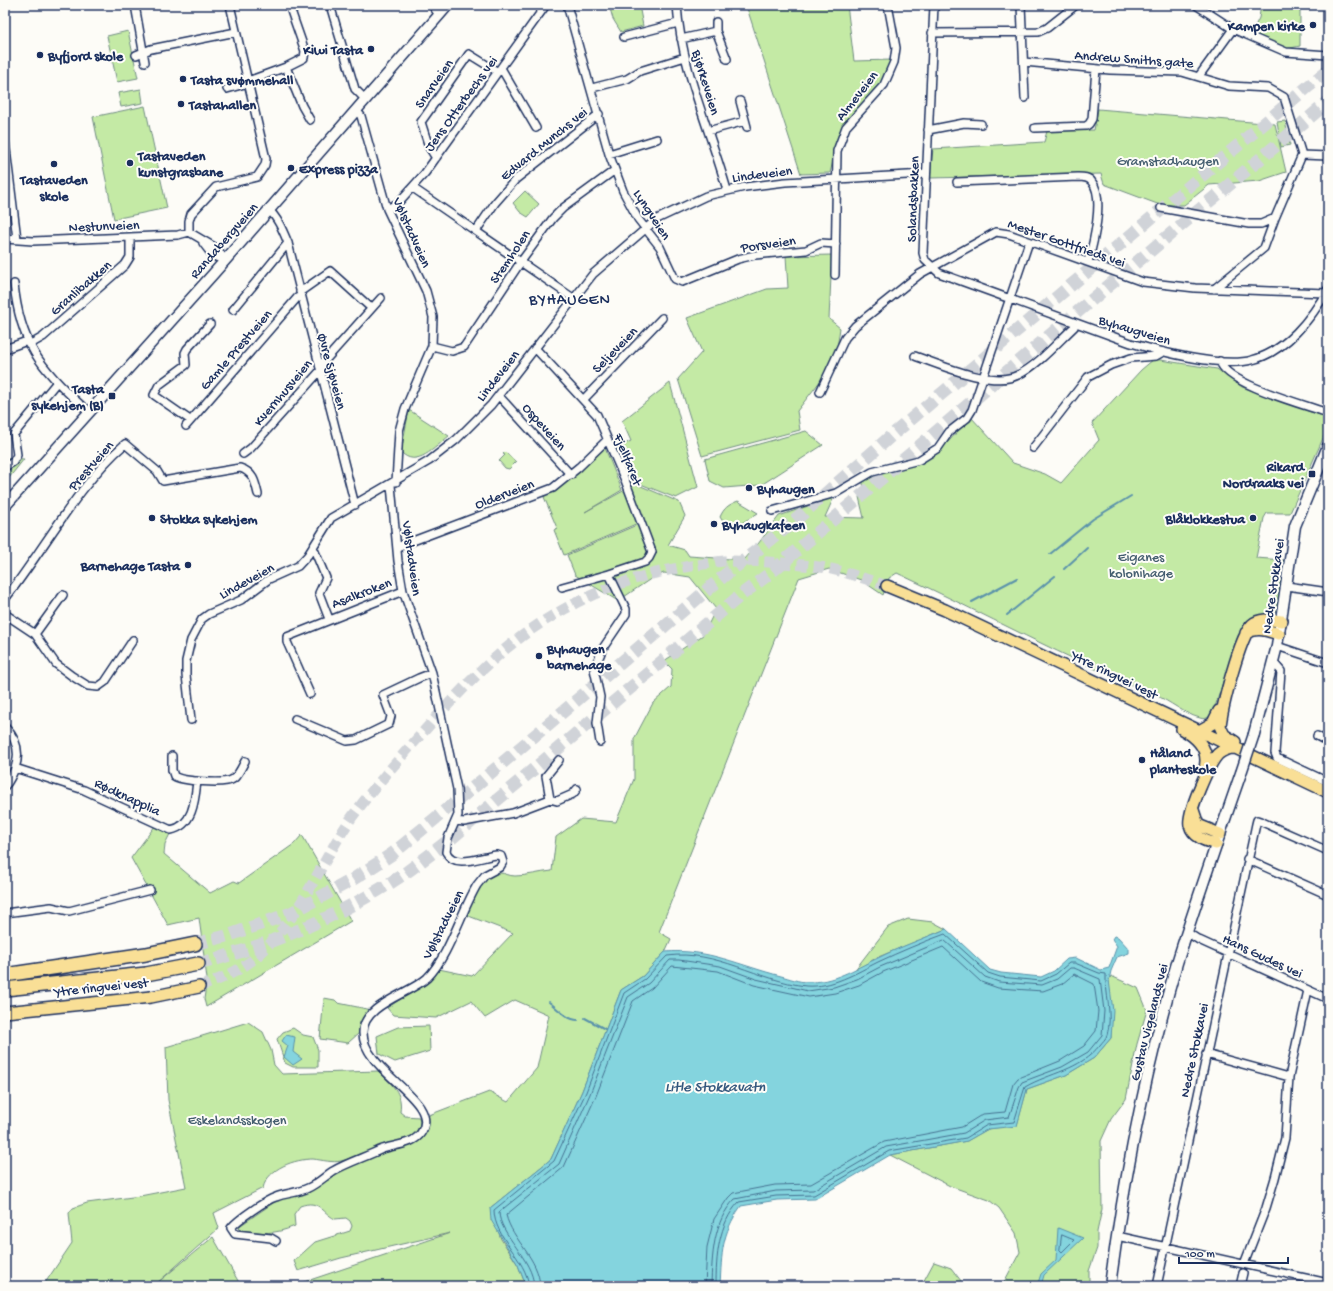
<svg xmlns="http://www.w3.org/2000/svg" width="1333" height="1291" font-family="'Gochi Hand',sans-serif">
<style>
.green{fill:#c4eaa5;stroke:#708c82}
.water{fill:#84d4de;stroke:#5a92ab}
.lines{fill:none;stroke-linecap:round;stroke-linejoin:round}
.shore{stroke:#457191;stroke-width:1}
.stream{stroke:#5a92ab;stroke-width:2}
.primary-tunnel{stroke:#d0d3d8;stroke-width:11;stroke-dasharray:11 5.5;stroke-linecap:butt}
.motorway-tunnel{stroke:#d0d3d8;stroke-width:13;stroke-dasharray:13 6;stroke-linecap:butt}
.minor-casing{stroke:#1b2f5e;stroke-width:10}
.secondary-casing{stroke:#1b2f5e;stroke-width:13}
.primary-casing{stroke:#1b2f5e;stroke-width:14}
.motorway-casing{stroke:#1b2f5e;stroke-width:16}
.minor{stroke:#fdfcf7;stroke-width:7}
.secondary{stroke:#fdfcf7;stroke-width:10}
.primary{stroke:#f9df96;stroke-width:11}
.motorway{stroke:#f9df96;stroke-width:13}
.secondary-bridge-casing{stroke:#1b2f5e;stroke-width:13;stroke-linecap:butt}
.secondary-bridge{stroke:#fdfcf7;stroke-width:10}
.poi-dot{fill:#1b2f5e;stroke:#fdfcf7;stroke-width:1.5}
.labels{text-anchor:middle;stroke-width:4;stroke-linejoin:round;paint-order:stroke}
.poi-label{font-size:14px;font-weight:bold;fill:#1b2f5e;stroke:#fdfcf7;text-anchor:start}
.street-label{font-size:14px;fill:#1b2f5e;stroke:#fdfcf7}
.park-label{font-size:14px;fill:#455e70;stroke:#fdfcf7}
.water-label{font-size:15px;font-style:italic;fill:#35587e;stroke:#fdfcf7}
.quarter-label{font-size:16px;letter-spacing:1px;fill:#1b2f5e;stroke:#fdfcf7}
</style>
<rect width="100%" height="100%" fill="#fdfcf7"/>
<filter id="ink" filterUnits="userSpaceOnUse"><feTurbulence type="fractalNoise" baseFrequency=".025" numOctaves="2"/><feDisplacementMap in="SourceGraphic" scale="8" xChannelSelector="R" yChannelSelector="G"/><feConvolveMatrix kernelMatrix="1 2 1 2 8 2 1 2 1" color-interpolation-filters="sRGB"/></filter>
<g filter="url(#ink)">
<path class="green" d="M609,5h30l4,21 -22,6 -8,-13z
M746,5h101l7,56 38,-1 -4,12 -11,16 -36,40 -11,45 -29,1z
M1261,5h39v41l-14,3 -29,-13 -4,-6 6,-12z
M128,31l10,47 -21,4 -10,-46z
M141,89l2,14 -22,4 -3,-14z
M145,106l22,102 -53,11 -21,-102z
M1098,109l177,15 11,48 -27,9 -50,4 -25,20h-24l-56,-21 -3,-10 -171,4 3,-29 111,-7 3,-11 47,-1z
M1285,121l5,24 -9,2 -4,-25z
M525,191l14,13 -11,13 -8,-5 -7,-9z
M832,255l-3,64 11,9 -5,34 -38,49 3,19 -98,26 -24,-77 24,-27 -15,-34 80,-29 21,-1 -2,-32z
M1154,359l63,10 25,18 83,30 3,5v5l-38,86h-23l-3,5 -8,40 27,2 3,3 -5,41 -4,6 -4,4 -23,7 -7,7 -5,8 -25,77c-4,4 -7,7 -13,5 -16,-4 -30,-17 -45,-23 -88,-36 -172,-82 -258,-122l-8,5 -6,17 -22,-15 -32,-11 -30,9 -140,354 12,7 -6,13 -22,24 -22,14 -39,101 -31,68 -61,49 11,31 17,26 8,21h-229l1,-2 152,-51 -109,25 -43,13 -4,-10 21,-19 35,-11 2,-5 -2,-5 -4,-3 -11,1c-14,-7 -15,-20 -35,-13l-6,8 1,12c-21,9 -32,7 -54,4l-3,-3 38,-26 38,-13 35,-22 70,-26 10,-25 60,-23 19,10 29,-34 12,-53 -34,-15 -30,18 -14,-17 -35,17 -43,-3 -6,-7 37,-24 15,-15 33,7 41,-43 -47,-18c6,-14 16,-41 34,-42 5,0 9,3 15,3 12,0 25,-4 37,-5l4,-34 25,-18 35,3 18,-43v-40l19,-36 18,-16 1,-18 -8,-8 39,-26 13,-26 -26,-32 -26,-4 -12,5 -34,23 -43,-26 -8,-20 72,-31 -1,-1 -74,32 -10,-25 3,-2 -13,-31 61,-49 17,42 -37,22 40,-22 4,-9 50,21 6,14 -17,29 17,5 4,6 55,4 14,-16 21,-28 55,-19 -9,20 39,1 -5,-21 5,-9 -2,-9 53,-15 33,-22 23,-25 42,46 32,11 16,9 38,-43 -7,-17 49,-53z
M670,383l28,104 -22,11 -48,-19 -14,-30 17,-8 -9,-20z
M409,410l40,26c-14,11 -33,33 -48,16z
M806,431l17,14 -62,40 -37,3 -14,-7 -5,-22z
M505,452l11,10 -7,7 -4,-1 -6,-7 6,-6 -2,-1z
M5,458l19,1 -19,24z
M738,501l20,12 -16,10h-18l-4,-6c4,-9 8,-12 18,-16z
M155,826l16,6 -6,12 -1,10 46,39 24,-12 5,2 55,-39 8,-9 49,86 -145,86 -2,-8 3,-20 -8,-61 -31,7 -37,-67z
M908,919l25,3 13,7 -70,29 -22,13 34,-44z
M1111,976l27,12 9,22 -10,34 -11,55 -15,20 -10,22 1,68 -5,23v16l-8,23v15h-87l18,-34 -4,-19 -17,-25 -10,-8 -39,-14 -60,-31 77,-14 21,-12 29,-4 10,-36 39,-14 28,-17 17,-20 -2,-58z
M324,998l11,2 3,3 34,7 -12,12 -1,11 -11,10 -28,-4z
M248,1022l15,10 8,18 3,15 8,9 96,-3c14,14 25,21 22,41l5,4 14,1c3,9 -2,13 -8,20 -23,8 -47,18 -70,24 -8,2 -19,-1 -28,-2 -18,0 -45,9 -50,29l-49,25 5,15 -63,56 57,-47 28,49h-198l29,-43 -3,-30 4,-5 14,-5 53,-7 46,-9 -18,-87 -2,-53z
M429,1026l1,25 -35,11 -16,-8 -2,-18 21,-9z
M293,1028l10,7 10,2 5,13v17h-25l-8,-4 -8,-24 6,-7z
M934,1262l17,6 14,18h-44z"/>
<path class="water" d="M946,929l44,41 11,3 40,4 13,-6 13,-12 9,-1 25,12 8,-2 8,-22 -5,-7 2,-3 4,1 11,12v4l-12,4 -6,14 -2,9 4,31 -2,27 -17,20 -28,17 -39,14 -10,37 -29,3 -21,12 -77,14 -75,44 -38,1 -36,6c-20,29 -19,46 -21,80h-194l-8,-21 -27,-45 -1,-12 61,-49 31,-68 39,-101 22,-14 22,-24c42,-4 76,14 116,24 8,2 18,6 26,6 26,1 47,-13 69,-23 23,-12 47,-20 70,-30z
M286,1035l9,2 -2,15 9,7 -9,6 -9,-8 4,-11 -6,-5z
M1058,1228l25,10 -39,37 -3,11h-4l4,-12 15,-14z"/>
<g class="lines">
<path class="shore" d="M1062,1235l12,5 -12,12 -2,-2z
M529,1286c-3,-28 -35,-48 -35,-76l60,-49 32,-69 38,-99 21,-14 22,-23c49,-7 92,25 139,30 26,2 50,-13 72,-24 21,-10 45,-20 67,-28l43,39 12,4 41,4 15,-7 13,-11h6l24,10 7,1c-1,19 7,42 1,61 -1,4 -5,7 -7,10 -21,26 -49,27 -75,42l-11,35 -27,3 -21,13 -77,13 -75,44 -38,1 -37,6c-21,22 -23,55 -23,84
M534,1286c-1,-27 -35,-52 -35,-74l60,-48 31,-70 38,-97 21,-14 21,-23h9l41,6 36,13 52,12 26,-4 23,-8 23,-12 64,-27 41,37 14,5 43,3 15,-6 13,-11h4l26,11 4,32 -2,24 -14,17 -26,15 -40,15 -3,5 -10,30 -24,3 -21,13 -78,14 -73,43 -37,1 -41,8c-22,22 -23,57 -24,87
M540,1286c-1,-28 -28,-46 -34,-71l58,-48 32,-71 37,-95 19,-13 20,-22 46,5 36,14 55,12 26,-4 24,-8 24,-13 60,-25 38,35 17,6 45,3 19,-7 12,-10 20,10 4,27 -2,20 -12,15 -24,15 -42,17 -5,6 -8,28 -22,2 -21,13 -78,15 -73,42 -36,1 -42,8 -5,5 -14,21 -7,28 -2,39"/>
<path class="stream" d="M1050,554l43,-35 38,-23
M1064,569l23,-21
M972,602l45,-24
M1007,615l48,-39
M549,1002c8,6 18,18 29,18
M585,1018l20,11"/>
<path class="primary-tunnel" d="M199,987c20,-7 41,-16 57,-30 44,-37 64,-94 96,-140 22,-30 48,-59 73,-87 24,-27 49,-54 77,-78 53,-45 118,-75 188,-86 11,-1 23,-4 34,-5 28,0 60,1 87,5 26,2 51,12 76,20"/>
<path class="motorway-tunnel" d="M195,944l35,-9 61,-22 61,-33 40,-26 83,-68 250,-211 66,-51 100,-88 437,-366
M198,964c73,-19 143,-48 206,-90 17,-12 33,-25 49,-37l288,-242 28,-21 300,-255 259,-217"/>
<g class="minor-casing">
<path id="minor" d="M135,5l10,57
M330,5l25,84 10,10
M432,5l7,10
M567,5l42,149 14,37 15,28 22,28 15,32 7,3 56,-23 17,-4 51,-5 15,-7 15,1
M677,5c4,64 33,124 50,185
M934,5l-11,248 2,7 14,13 192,70c30,9 92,25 121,17 33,-8 60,-42 76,-71
M1021,5l4,93
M1196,5l37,24 53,23 42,3
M716,22v9l11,28
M932,33l106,-1 9,-4 29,-23
M624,37l54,-14
M681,39l35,-8
M136,55l15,-6 85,-17
M1024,62l86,8 72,2 47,14 39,2 16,9 18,58 -27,63 -14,6h-12l-88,-16
M286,67l16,39 8,14
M501,68l35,60
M1199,76l34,-47
M248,81l38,-14 18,-9 1,-7 -16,-46
M592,88l35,-9 13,-8 45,-14
M227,89l21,-6
M740,101l7,26
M356,110l5,6 26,93 39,82 7,26 -1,29 -27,63 -6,22 -3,51
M1035,128l51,-2 3,-2 3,-5 4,-50
M928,130l36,-7 17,1
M708,131l37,-10
M5,141l12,98
M609,154l48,-15
M1302,155l26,1
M436,158l-7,-11 -8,-25 48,-68 29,18
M957,182l121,-5c5,0 11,0 14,5 13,15 1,63 -4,80
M413,188l160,110
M268,209c10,9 15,22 20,34l67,262
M387,209l11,-6 27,-30 121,-168
M476,231l19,-28 21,-24 83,-65
M189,232v-11l2,-7 25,-27 41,-10 8,-12 1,-6 -36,-154
M5,239l28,2 145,-6 11,-3 29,17 6,11
M203,243l10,13 11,4
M835,275l2,-124 9,-24 38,-42 10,-23 2,-14 -8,-43
M14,284c6,59 26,84 69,123
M1214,289l50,-41 11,-30
M300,292l30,-21 41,37
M233,310l55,-67
M29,345l14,-8 82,-72 5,-8v-19
M432,346l20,5 12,-4 56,-84 33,-45 10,-10 52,-38
M535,348l62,67 28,65 27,72 -3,6 -4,4 -36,12 17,35v5l-23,34 -9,21 6,28 -3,26 3,19
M5,349l22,-8
M915,356c25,9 78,32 103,19 19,-9 40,-33 56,-48l1,-4
M1220,361c5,23 86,44 108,52
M820,392l25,-54 10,-12 65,-52 76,-42 13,2 134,48 52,6 131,5
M499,396l72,79
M584,399l78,-81
M190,420l-36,-25 5,-10 27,-20 -1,-12 2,-4 23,-25
M186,426l111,-128 4,-2
M1033,448l55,-71 23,-12 20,-7 25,-2 7,-4
M243,454l8,-6 69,-77 2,-7 59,-66
M5,467l8,-5 4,-7 -3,-21 43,-52
M772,511l64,-18 36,-21 47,-12 19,-12 11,-16 18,-14 5,-8 57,-168
M313,547l13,31 -7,15 10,26
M397,547l156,-59 26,-21 28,-27
M1287,586l41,6
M562,587l47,-13
M5,599c38,-48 74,-116 120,-155l32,27 6,10 77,-13c13,4 15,13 18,26
M5,614l30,20 21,30 16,12 16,10 10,1 7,-5 28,-42
M35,634l28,-39
M1277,646l51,17
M1274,663l7,8 -6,82 2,5 51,24
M310,694l-23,-52v-5l116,-46
M295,719l52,22 9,-1 33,-16 2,-8 -8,-21 36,-17 13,-5
M191,720l-5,-45v-14l5,-21 11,-21 7,-5 32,-14 28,-21 29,-13 10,-11 23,-37 98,-57 27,-21 35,-35 102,-131 64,-55 49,-23 39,-9 40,-5 140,-8
M5,727c14,14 16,30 7,48 -2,4 -4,8 -7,11
M1317,736l11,6
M172,756v14l2,6c7,5 51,9 59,3 5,-3 9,-12 12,-18
M15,768l69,22 87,40c22,-4 24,-30 26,-49
M550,799l-4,-23 13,-16
M456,821l8,1 49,-9 37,-14 7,2 16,-7 4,-5
M1247,859l81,36
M5,913l46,-6 18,4 81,-21
M1188,933l11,7 129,59
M1206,1054l83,23
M1117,1236l211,47
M276,1241l-5,-3 -36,-4 -4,-6c6,-8 35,-28 45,-31 10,-4 22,-4 32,-9 9,-4 16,-11 25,-17 14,-8 32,-14 47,-21 12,-5 33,-5 41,-17 22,-32 -58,-61 -58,-100 -1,-28 46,-39 64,-55 22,-22 34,-66 50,-93l8,-10 15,-8 3,-5 -2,-6 -4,-1c-15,1 -42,15 -51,-3l2,-14 10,-23 -1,-26 -25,-116 -29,-82 -5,-30 -7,-76
M1244,1264l22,-56 9,-30 10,-40 4,-61 19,-87
M1157,1286l99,-462 1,-4 3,1 68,30
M1240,1286l3,-13"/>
</g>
<g class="secondary-casing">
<path id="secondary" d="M5,506l209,-233 234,-268
M1254,734l23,-88 18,-120 33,-80
M1110,1286c14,-109 36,-218 67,-323 20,-64 42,-127 64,-190"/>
</g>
<g class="primary-casing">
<path id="primary" d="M887,586l58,24 383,182
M1246,633c11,-7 22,-2 33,1
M1182,729c11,6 24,16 24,31 0,4 -1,8 -1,13
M1199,731l14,-8 6,-12
M1235,742l-11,-7 -4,-9c2,-19 20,-90 32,-101 8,-7 20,-5 30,-4
M1193,810l5,15 22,9
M1216,844c-10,-3 -23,-7 -26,-19 -3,-11 19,-62 28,-71 5,-4 11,-6 17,-6
M5,1012l146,-15 48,-10"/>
</g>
<g class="motorway-casing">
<path id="motorway" d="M5,975l141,-21 49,-10
M5,989l141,-15 52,-10"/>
</g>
<use href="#minor" class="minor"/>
<use href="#secondary" class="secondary"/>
<use href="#primary" class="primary"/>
<use href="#motorway" class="motorway"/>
<g class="secondary-bridge-casing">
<path id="secondary-bridge" d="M1241,773l13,-39"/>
</g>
<use href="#secondary-bridge" class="secondary-bridge"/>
</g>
</g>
<g class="poi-dot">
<circle cx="1313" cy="25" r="4"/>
<circle cx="371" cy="49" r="4"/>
<circle cx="40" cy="55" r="4"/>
<circle cx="183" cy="79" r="4"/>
<circle cx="181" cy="104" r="4"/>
<circle cx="130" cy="163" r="4"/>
<circle cx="54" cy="164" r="4"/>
<circle cx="291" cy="168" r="4"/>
<rect x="108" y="392" width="8" height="8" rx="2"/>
<rect x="1308" y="470" width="8" height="8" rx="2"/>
<circle cx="749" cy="488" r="4"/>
<circle cx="152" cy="518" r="4"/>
<circle cx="1253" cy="518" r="4"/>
<circle cx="714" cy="524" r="4"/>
<circle cx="188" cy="565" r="4"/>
<circle cx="539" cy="656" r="4"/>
<circle cx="1142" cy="760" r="4"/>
</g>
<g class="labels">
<g class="poi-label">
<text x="1305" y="30" text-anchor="end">Kampen kirke</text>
<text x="363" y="54" text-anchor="end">Kiwi Tasta</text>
<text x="48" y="60">Byfjord skole</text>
<text x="191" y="84">Tasta svømmehall</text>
<text x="189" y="109">Tastahallen</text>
<text x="138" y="160">Tastaveden<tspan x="138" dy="16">kunstgrasbane</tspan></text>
<text x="299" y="173">Express pizza</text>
<text x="54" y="184" text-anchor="middle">Tastaveden<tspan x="54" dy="16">skole</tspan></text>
<text x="104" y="393" text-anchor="end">Tasta<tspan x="104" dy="16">sykehjem (B)</tspan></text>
<text x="1304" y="471" text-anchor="end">Rikard<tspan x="1304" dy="16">Nordraaks vei</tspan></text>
<text x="757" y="493">Byhaugen</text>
<text x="160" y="523">Stokka sykehjem</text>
<text x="1245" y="523" text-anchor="end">Blåklokkestua</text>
<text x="722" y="529">Byhaugkafeen</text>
<text x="180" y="570" text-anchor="end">Barnehage Tasta</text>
<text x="547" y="653">Byhaugen<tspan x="547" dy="16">barnehage</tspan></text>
<text x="1150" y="757">Håland<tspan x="1150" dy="16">planteskole</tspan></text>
</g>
<g class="street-label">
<text transform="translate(1134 58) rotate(4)" y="5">Andrew Smiths gate</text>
<text transform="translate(707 82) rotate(73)" y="5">Bjørkeveien</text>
<text transform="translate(433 83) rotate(-55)" y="5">Snarveien</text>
<text transform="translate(856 95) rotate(-52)" y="5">Almeveien</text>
<text transform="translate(460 103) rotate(-54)" y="5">Jens Otterbechs vei</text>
<text transform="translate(543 143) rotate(-39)" y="5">Edvard Munchs vei</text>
<text transform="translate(762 173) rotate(-7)" y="5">Lindeveien</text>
<text transform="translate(912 199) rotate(-88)" y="5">Solandsbakken</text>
<text transform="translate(653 214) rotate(57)" y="5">Lyngveien</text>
<text transform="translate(104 225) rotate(-2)" y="5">Nestunveien</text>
<text transform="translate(413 232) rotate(66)" y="5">Vølstadveien</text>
<text transform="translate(223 240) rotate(-49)" y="5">Randabergveien</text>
<text transform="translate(1067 242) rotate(19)" y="5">Mester Gottfrieds vei</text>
<text transform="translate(768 243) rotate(-8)" y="5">Porsveien</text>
<text transform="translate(509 256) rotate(-56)" y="5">Stemholen</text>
<text transform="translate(80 287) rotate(-41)" y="5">Granlibakken</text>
<text transform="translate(1135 329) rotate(17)" y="5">Byhaugveien</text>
<text transform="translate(235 349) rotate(-49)" y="5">Gamle Prestveien</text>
<text transform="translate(614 349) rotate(-46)" y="5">Seljeveien</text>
<text transform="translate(333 371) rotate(75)" y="5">Øvre Sjøveien</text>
<text transform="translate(497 375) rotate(-52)" y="5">Lindeveien</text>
<text transform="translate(282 392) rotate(-50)" y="5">Kvernhusveien</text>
<text transform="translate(545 426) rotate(48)" y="5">Ospeveien</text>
<text transform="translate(629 459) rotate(68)" y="5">Fjellfaret</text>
<text transform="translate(90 465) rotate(-49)" y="5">Prestveien</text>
<text transform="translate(504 493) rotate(-21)" y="5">Olderveien</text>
<text transform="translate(413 558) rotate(82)" y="5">Vølstadveien</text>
<text transform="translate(246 580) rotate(-29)" y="5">Lindeveien</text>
<text transform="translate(1272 586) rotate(-82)" y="5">Nedre Stokkavei</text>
<text transform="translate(361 592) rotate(-21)" y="5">Asalkroken</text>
<text transform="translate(1115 674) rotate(26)" y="5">Ytre ringvei vest</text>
<text transform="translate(128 796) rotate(25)" y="5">Rødknapplia</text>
<text transform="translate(442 924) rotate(-63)" y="5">Vølstadveien</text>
<text transform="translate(1263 955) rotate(25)" y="5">Hans Gudes vei</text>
<text transform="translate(101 986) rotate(-6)" y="5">Ytre ringvei vest</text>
<text transform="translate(1148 1022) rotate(-76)" y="5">Gustav Vigelands vei</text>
<text transform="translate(1193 1050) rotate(-78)" y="5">Nedre Stokkavei</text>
</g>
<g class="park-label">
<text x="1168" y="165">Gramstadhaugen</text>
<text x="1141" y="561">Eiganes<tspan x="1141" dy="16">kolonihage</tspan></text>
<text x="237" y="1124">Eskelandsskogen</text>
</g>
<g class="water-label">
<text x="715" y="1091">Litle Stokkavatn</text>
</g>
<g class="quarter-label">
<text x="570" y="304">BYHAUGEN</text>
</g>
</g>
<rect width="1333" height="1291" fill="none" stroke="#fdfcf7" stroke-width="20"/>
<rect x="10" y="10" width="1313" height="1271" fill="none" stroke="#1b2f5e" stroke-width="1.5" filter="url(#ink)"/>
<path d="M1179 1257v6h109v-6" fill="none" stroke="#1b2f5e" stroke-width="2"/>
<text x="1185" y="1257" font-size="12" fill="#1b2f5e" stroke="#fdfcf7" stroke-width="3" paint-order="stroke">100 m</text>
</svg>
